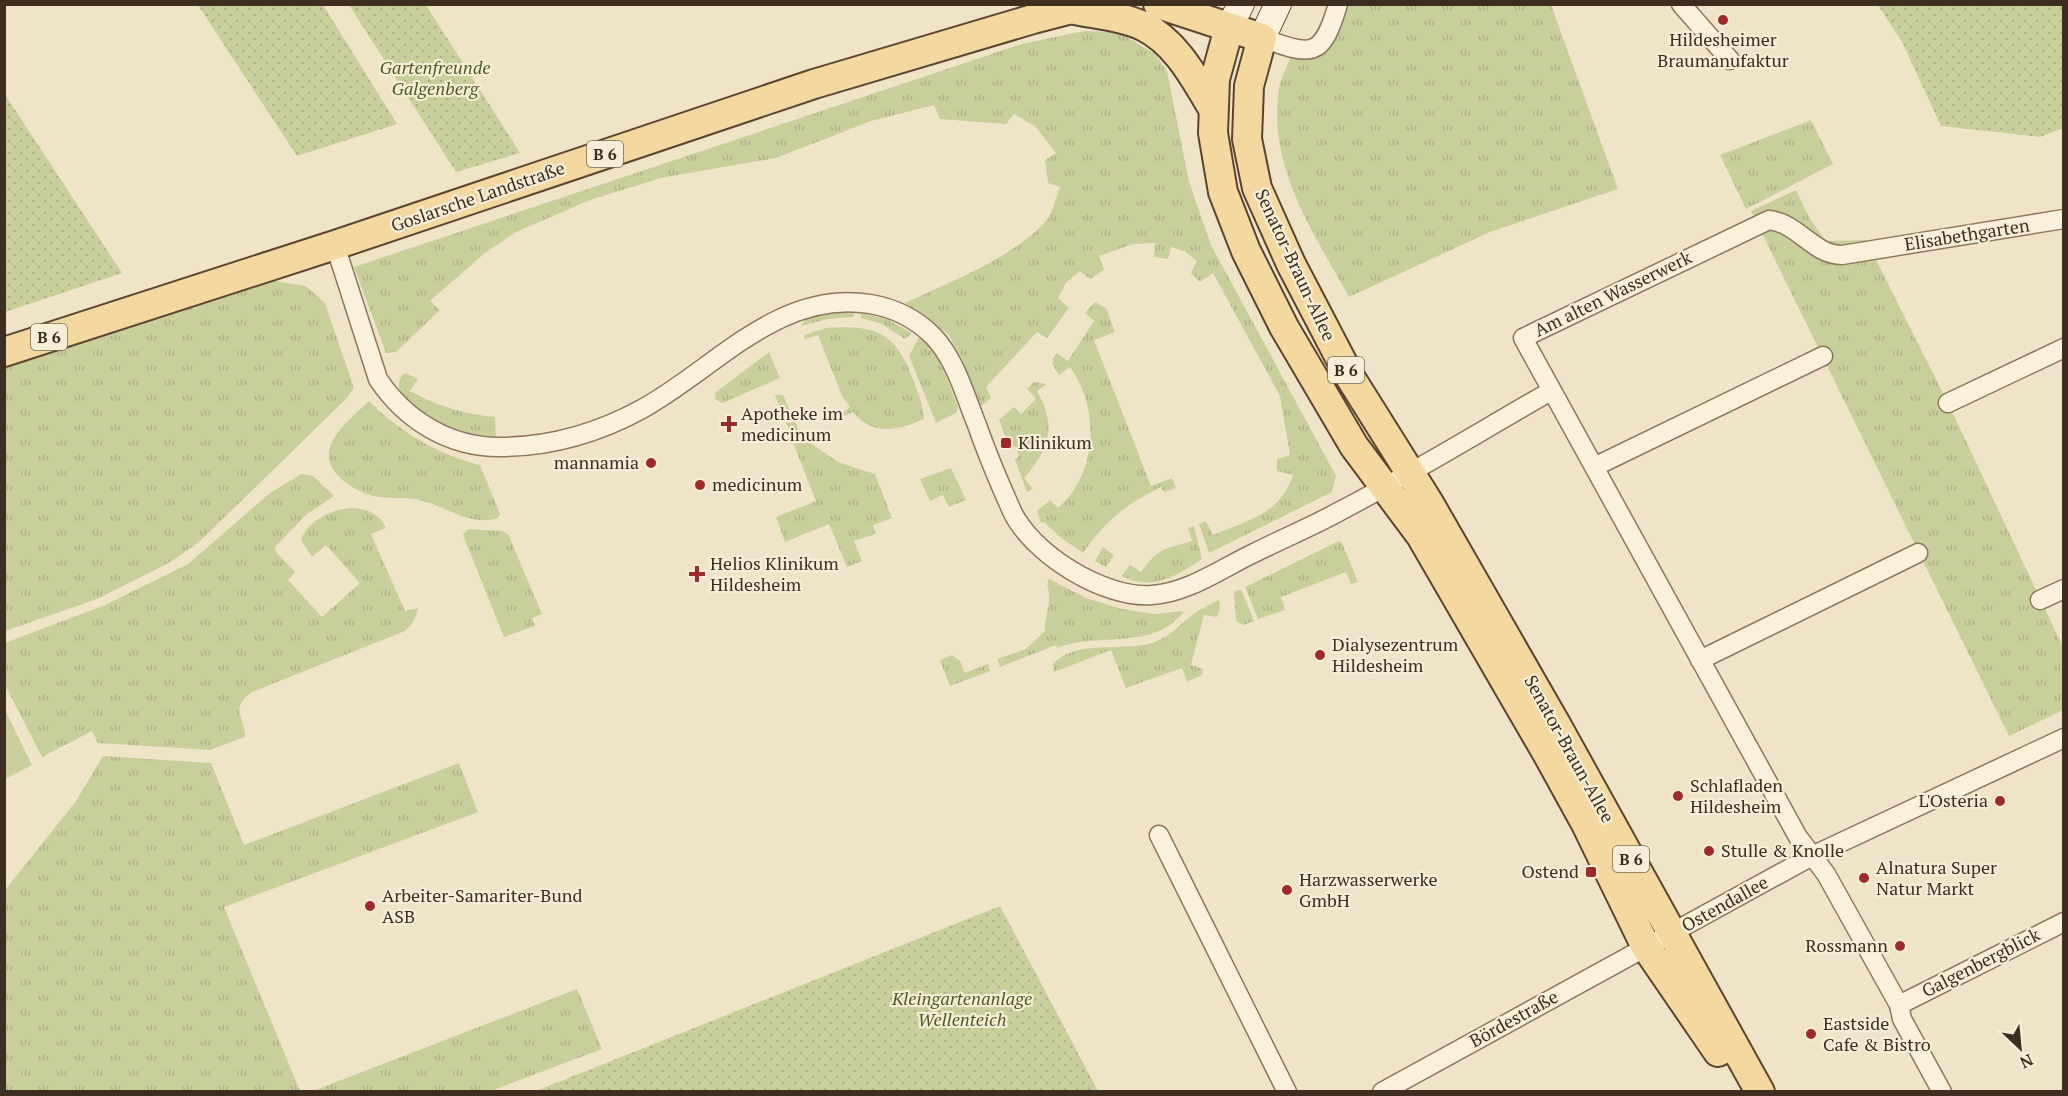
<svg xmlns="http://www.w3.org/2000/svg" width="2068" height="1096" font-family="'PT Serif',serif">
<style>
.grass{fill:url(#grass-tufts)}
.garden{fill:url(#garden-dots)}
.pitch{fill:#c9cf9b}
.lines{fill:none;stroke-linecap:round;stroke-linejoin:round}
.street-casing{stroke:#8d765c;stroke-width:21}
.secondary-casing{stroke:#6f573f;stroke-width:28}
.primary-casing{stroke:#5b4430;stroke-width:32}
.street{stroke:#faf1dc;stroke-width:18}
.secondary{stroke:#faf1dc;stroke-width:26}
.primary{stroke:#f3d9a0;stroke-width:28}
.poi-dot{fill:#9e2a2b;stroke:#f7eed8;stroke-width:2}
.labels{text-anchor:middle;stroke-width:4.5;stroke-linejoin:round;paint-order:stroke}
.shield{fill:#f7eed8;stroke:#756857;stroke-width:1.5}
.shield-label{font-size:16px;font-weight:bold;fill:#3d2e20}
.poi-label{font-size:18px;fill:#3d2e20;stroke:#f7eed8;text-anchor:start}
.park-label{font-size:18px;font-style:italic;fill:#4d5a26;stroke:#f7eed8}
.street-label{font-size:18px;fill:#3d2e20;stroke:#f7eed8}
</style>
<defs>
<pattern id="grass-tufts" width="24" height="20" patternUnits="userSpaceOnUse" patternTransform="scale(1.5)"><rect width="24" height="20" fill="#c9cf9b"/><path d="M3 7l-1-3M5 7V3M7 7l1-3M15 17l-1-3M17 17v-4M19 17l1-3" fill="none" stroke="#aeb285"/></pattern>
<pattern id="garden-dots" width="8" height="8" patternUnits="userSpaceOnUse" patternTransform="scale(1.5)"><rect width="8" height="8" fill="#c9cf9b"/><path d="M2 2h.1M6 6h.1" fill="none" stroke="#aeb285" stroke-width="1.8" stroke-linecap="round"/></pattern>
</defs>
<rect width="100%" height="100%" fill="#f0e4c8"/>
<path class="grass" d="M1346,5h205l67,184 -128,43 -141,65c-36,-65 -82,-131 -70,-209 2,-10 8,-20 11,-30 44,8 44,-21 56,-53z
M1084,31l34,1 36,21 13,18 22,111 22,63 125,231 -4,16 -123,61 -10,-29 7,-3 7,14c35,-15 67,-20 80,-60l-16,-4v-12l13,-4 -10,-59 -67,-123 -13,9 -9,-9 6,-12 -13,-10 -13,-4 -3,12 -14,-2 1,-14 -22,1 -34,12 5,14 -14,9 -10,-8 -14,12 -8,15 11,10 -22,30 -10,-6 -51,55 5,11 -11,9 -18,-49 -14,-24 -43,-31c44,-21 108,-45 141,-82 7,-8 10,-24 14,-34l-12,-4 -3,-23 11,-7 -20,-26 -22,-13 -8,10 -66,-5 -6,-14 -63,16 -95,37 -115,20 -71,22 -74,32 -31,21 -55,48 10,9 -44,42 -10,1 -32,-86 668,-223z
M1811,120l22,44 -87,45 -26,-54z
M1796,190l14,29 16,22 40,-1 82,163 115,244v63l-54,26 -258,-525z
M275,281l31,5 19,17 29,85 -7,10 -149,145 -31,21 -70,35 -92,32v-264z
M1095,302l11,6 9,24 -21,8 57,146 21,-8 4,10 -12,4 -3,-5c-36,18 -55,33 -78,66l-23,-16 -16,-15 -3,1 -4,-12 13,-11 8,8c40,-34 42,-100 12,-141l-11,8c-6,-9 -10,-14 -2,-22l11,8 26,-40 -9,-8z
M843,311l11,1 -1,5 -25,2 -27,7 6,-9z
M861,313l26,6 25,14 -7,6 -23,-15 -21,-6z
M826,328c49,-3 69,3 87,51 5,13 10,26 11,40 -25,11 -51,18 -71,-7l-11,5 -3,-1 11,-9 -8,-11 -24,-61 -13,4 -1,-4z
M919,337c21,16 29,46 39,70l-2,6 -20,10 -27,-67z
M769,352l11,26 -58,25 -7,-4 1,-7z
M406,373l12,6 -8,12c27,15 54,23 85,26l1,23c-23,-2 -115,-29 -94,-65z
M1034,382l13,2 -10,7c20,36 13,57 -13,87l9,11 -6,3 -12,-32 4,-4 -4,-10 -5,2 -11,-28 15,-13 7,7 15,-15 -9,-10z
M775,395h8l15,34 -7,6z
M369,401c29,30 70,54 111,64l20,49 -2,4c-29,9 -52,-12 -79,-18 -13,-3 -27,-1 -41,-3 -23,-4 -61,-27 -46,-55 7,-15 25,-29 37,-41z
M800,436l38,26 37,12 17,44 -19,7 3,9 -22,7 8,20 -15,6 -18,-43 -44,18 -9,-25 40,-16 -24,-61z
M951,468l15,32 -17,7 -6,-12 -13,6 -10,-22z
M301,474l12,2 21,20 -28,19 -31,32 1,5 19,20 -7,8 34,37 38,-34 -34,-38 -14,12 -11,-17c10,-31 70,-47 85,-12l-15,6 34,77 13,-3c-2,10 -5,16 -13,23l-153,61c-23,16 -7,25 -7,45l-35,13 -112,-7 -6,-12 -50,26 -37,-72v-42l100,-38 83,-41 82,-71z
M1194,526l8,33c-25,17 -50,33 -80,17l8,-11 11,7c19,-26 23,-22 51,-31l-4,-13z
M468,529l34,2 6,3 34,80 -10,4 3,8 -31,11 -41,-102z
M1339,541l3,2 16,39 -7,2 -5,-12 -65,25 4,13 -27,9 -13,-32z
M1103,547l11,8 -8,12 -11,-6z
M1049,579l37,19 36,11 33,5 29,-3c-30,41 -85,20 -127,37l-1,-3 -56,22 -3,-8 29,-10 19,-18c-1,-11 4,-21 4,-33 1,-8 -4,-12 0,-19z
M1238,590l4,1 12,30 -10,4 -7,-3 -1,-3 -2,-27z
M1219,600l1,8 -3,9 -13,-2 -13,50 12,4 -1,6 -15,7 -5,-14 -56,20 -15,-38 -57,22 -1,-8c23,-25 69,-12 99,-21 19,-6 27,-19 42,-29 8,-6 16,-10 25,-14z
M952,655l8,6 5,12 23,-9 2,7 -40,15 -10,-26z
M103,756l108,7 33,82 215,-82 19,49 -254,95 76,184h-295v-201l71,-89z
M577,989l25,60 -111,42h-178z"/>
<path class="garden" d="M198,5h125l74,119 -100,32z
M349,5h77l94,148 -64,19z
M1878,5h185v123l-23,9 -99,-11 -39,-84z
M4,93l118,180 -117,39h-1z
M1000,906l98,185h-562z"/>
<path class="pitch" d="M5,710l27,55 -27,14h-1z"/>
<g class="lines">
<g class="street-casing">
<path id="street" d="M1681,4l49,56
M1262,38c50,18 60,21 76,-34
M335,245l43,134c27,41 71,68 121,68 50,0 99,-14 143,-38 73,-40 137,-120 228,-105 24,4 46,15 63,32 23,24 32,60 44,89 10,29 22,57 34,84 19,44 93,90 141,86 35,-2 69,-26 100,-41 30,-15 61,-28 90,-44 71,-37 139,-79 209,-119
M1948,403l116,-55
M1594,467l229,-111
M2040,600l24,-11
M1700,660l218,-107
M1159,835l128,257
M1899,1005l165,-83
M1382,1092l430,-236 252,-118
M1942,1092l-40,-73 -3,-14 -73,-131 -28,-37 -275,-499 246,-118c29,3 44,35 73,35l222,-36"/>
</g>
<g class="secondary-casing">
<path id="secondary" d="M1229,28l12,-24
M1262,38l16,-34"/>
</g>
<g class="primary-casing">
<path id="primary" d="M1158,4l104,34 -13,48 -2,53 10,49 34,76 59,113 79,126 128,223 203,366
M1070,9c23,5 52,7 73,17 33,16 51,51 69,81
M1229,28l-14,51 -2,54 10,59 23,59 38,76 70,119 67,90 127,219 38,69 60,123 72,105
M4,352l331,-107 479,-161 219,-65 58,-15"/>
</g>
<use href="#street" class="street"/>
<use href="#secondary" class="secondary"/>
<use href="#primary" class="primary"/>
</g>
<g class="poi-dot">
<circle cx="1723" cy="20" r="6"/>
<path d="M726 415h6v6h6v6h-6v6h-6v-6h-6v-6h6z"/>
<rect x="1000" y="437" width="12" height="12" rx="3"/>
<circle cx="651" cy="463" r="6"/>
<circle cx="700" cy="485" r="6"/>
<path d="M694 565h6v6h6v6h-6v6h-6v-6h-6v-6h6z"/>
<circle cx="1320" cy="655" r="6"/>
<circle cx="1678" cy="796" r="6"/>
<circle cx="2000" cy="801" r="6"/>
<circle cx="1709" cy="851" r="6"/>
<rect x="1585" y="866" width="12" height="12" rx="3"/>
<circle cx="1864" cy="878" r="6"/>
<circle cx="1287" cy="890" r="6"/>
<circle cx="370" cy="906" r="6"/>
<circle cx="1900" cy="946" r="6"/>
<circle cx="1811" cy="1034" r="6"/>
</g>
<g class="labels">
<g class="shield">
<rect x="587" y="141" width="36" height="26" rx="4.5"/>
<rect x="31" y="324" width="36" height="26" rx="4.5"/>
<rect x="1328" y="357" width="36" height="26" rx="4.5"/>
<rect x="1613" y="846" width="36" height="26" rx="4.5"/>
</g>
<g class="shield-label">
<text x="605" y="160">B 6</text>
<text x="49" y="343">B 6</text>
<text x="1346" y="376">B 6</text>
<text x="1631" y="865">B 6</text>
</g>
<g class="poi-label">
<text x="1723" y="46" text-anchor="middle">Hildesheimer<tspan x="1723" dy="21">Braumanufaktur</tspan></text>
<text x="741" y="420">Apotheke im<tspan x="741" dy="21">medicinum</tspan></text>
<text x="1018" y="449">Klinikum</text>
<text x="639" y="469" text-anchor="end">mannamia</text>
<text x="712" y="491">medicinum</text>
<text x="710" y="570">Helios Klinikum<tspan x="710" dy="21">Hildesheim</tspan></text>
<text x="1332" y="651">Dialysezentrum<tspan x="1332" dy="21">Hildesheim</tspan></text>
<text x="1690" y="792">Schlafladen<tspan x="1690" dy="21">Hildesheim</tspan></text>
<text x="1988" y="807" text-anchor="end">L'Osteria</text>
<text x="1721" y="857">Stulle &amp; Knolle</text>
<text x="1876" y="874">Alnatura Super<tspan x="1876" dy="21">Natur Markt</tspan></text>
<text x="1579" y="878" text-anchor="end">Ostend</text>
<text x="1299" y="886">Harzwasserwerke<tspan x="1299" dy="21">GmbH</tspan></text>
<text x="382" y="902">Arbeiter-Samariter-Bund<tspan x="382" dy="21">ASB</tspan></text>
<text x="1888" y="952" text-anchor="end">Rossmann</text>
<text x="1823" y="1030">Eastside<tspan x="1823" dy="21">Cafe &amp; Bistro</tspan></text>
</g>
<g class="park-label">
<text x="435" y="74">Gartenfreunde<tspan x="435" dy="21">Galgenberg</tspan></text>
<text x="962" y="1005">Kleingartenanlage<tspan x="962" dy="21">Wellenteich</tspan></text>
</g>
<g class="street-label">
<text transform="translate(478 197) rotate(-19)" y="6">Goslarsche Landstraße</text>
<text transform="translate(1967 235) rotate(-9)" y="6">Elisabethgarten</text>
<text transform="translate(1295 265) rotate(65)" y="6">Senator-Braun-Allee</text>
<text transform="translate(1613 294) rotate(-26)" y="6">Am alten Wasserwerk</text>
<text transform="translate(1569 749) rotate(61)" y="6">Senator-Braun-Allee</text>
<text transform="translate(1725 904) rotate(-29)" y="6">Ostendallee</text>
<text transform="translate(1981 963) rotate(-27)" y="6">Galgenbergblick</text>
<text transform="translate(1514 1019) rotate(-29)" y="6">Bördestraße</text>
</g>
</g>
<rect width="2068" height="1096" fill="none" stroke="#3d2e20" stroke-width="12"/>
<g transform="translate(2020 1048) rotate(154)" stroke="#f7eed8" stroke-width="4.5" paint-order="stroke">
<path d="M0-4.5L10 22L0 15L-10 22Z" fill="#3d2e20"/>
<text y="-9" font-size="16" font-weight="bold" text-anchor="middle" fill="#3d2e20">N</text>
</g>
</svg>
